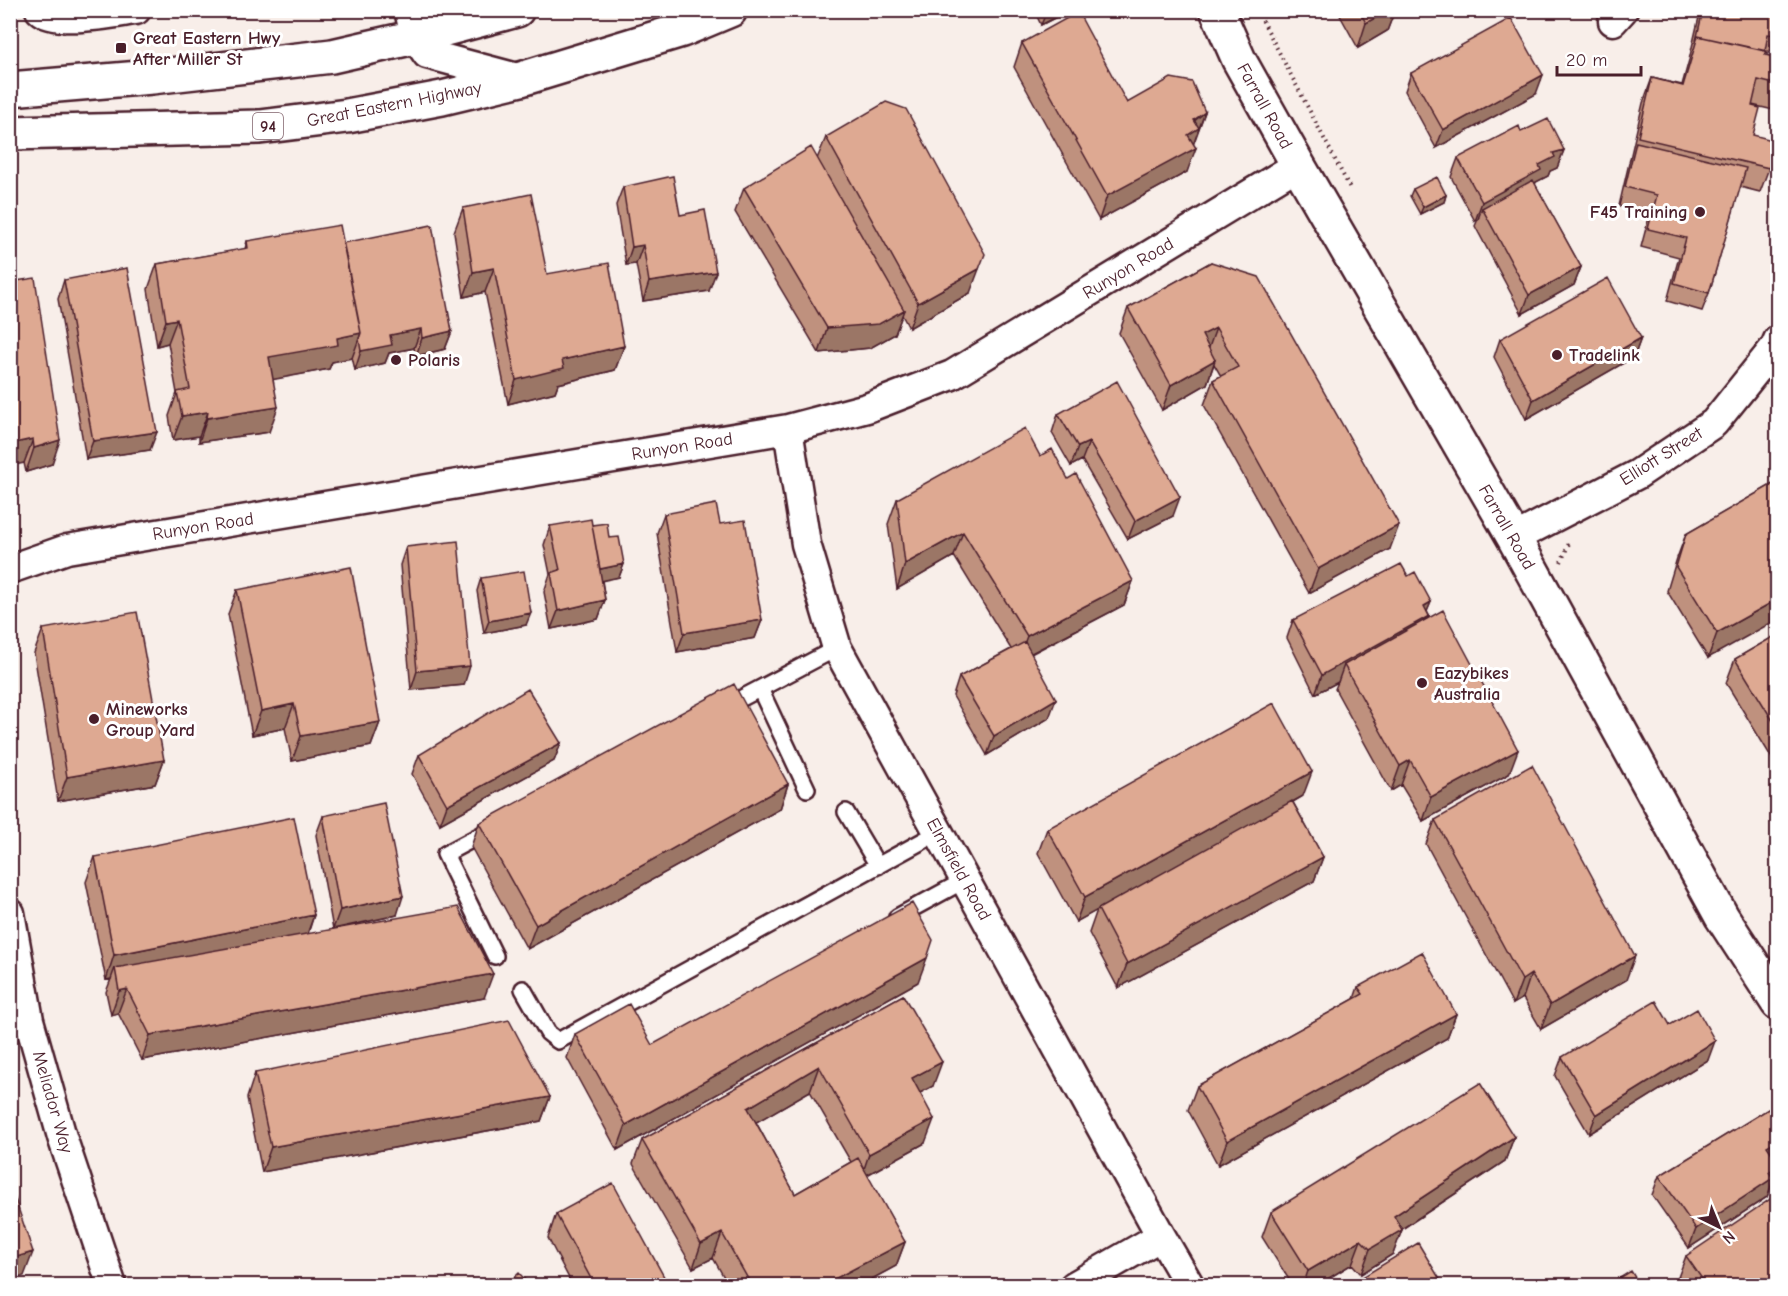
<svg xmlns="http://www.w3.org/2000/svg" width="1788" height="1296" font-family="'Comic Neue',sans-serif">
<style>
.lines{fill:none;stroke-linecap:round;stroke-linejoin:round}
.lane-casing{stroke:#4a1f2b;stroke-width:20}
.street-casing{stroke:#4a1f2b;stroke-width:33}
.secondary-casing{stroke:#4a1f2b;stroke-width:38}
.highway-casing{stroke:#4a1f2b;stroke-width:38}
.path{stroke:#4a1f2b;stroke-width:4;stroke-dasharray:1.5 4.5;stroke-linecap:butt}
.lane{stroke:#fff;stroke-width:15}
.street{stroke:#fff;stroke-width:28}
.secondary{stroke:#fff;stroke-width:33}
.highway{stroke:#fff;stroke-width:33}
.wall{fill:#bf917e;stroke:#4a1f2b;stroke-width:1.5;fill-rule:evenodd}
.shaded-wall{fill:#9b7666;stroke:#4a1f2b;stroke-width:1.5}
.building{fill:#dea992;stroke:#4a1f2b;stroke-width:1.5}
.poi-dot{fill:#4a1f2b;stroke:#fff;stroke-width:2}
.labels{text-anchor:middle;stroke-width:6;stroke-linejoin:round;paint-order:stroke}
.shield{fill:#fff;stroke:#80626b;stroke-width:1.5}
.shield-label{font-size:16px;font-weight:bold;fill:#4a1f2b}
.poi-label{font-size:18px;font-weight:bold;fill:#4a1f2b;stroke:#fff;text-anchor:start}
.street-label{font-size:18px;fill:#4a1f2b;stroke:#fff}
</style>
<rect width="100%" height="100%" fill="#f8eee9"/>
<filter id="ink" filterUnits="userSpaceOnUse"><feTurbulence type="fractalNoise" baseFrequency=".0167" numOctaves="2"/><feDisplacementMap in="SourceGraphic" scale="12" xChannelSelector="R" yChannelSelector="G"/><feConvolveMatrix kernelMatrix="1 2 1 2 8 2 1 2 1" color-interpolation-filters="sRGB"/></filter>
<g filter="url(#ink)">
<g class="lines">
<g class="lane-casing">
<path id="lane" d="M760,689l47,100
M723,708l114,-60
M846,812l32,54
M492,829l-47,25 50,102
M897,917l68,-37
M523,989l25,44 10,8 381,-209"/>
</g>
<g class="street-casing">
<path id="street" d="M40,10c16,15 74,3 96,0
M409,10l6,27 12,17 94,25
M1613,21l10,-11
M788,429l18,115 31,104 324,588 29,50
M1514,538l124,-64 76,-51 61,-76 3,-7
M10,569l57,-20 721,-120 79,-21 85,-33 346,-210
M10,913l19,107 33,117 50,149
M1074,1286l87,-50"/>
</g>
<g class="secondary-casing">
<path id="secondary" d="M1217,10l22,50 59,105 216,373 208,379 56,86"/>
</g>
<g class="highway-casing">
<path id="highway" d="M10,89l142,-12 180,-21 83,-19 102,-27
M10,133l250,-6 87,-11 95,-18 79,-19 161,-49 48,-20"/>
</g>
<path class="path" d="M1257,10l94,180
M1561,562l9,-21"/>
<use href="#lane" class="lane"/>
<use href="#street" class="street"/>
<use href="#secondary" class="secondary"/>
<use href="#highway" class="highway"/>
</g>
<path class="wall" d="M1034,10h36l-29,15z
M1337,10h58l-8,21 -29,17z
M1701,10h77v16l-10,28 -2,-1 -1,2 13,3v53l-26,-6 1,30 16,33 -9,24 -20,-5 -31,106 -7,18 -35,-10 12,-44 -38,-10 9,-34 -31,-7 24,-103 9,-25 30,7 7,-25 10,-43z
M1022,43l105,60 78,9 -12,32 -6,28 -88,48 -85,-153z
M1411,73l125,21 -100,54 -31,-57z
M1521,132l43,18 -7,18 -7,3 -2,5 -12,6 -1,2 46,83 -7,18 -52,29 -47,-88 3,-7 -3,2 -24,-44 7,-19z
M826,137l144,156 -61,35 -7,-13 -7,19 -25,14 -51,5 -84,-141 9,-24 73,-29z
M623,187l86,104 -66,10 -7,-37 -10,1 -10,-60z
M1413,189l33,6 -2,7 -24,12 -10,-18z
M463,208l84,66 77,72 -9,24 -57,14 -3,8 -47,12 -23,-112 -21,5 -10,-65z
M247,241l96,2 109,88 -7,18 -29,7 -2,-8 -25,5 -4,10 -30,7 -3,-13 -20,5 -3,7 -56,10 -4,53 -70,10v-6l-26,4 -4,-24 8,-23 -9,-50 -11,3 -9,-57 9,-25 88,-15z
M1211,262l179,287 -81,44 -105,-188 9,-25 8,-4 -7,-12 -7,20 -45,26 -43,-77 9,-25z
M64,280l86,170 -64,9 -28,-160z
M10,282l42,182 -26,8 -2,-9z
M1641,338l-7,19 -108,62 -32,-62 6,-18z
M1058,414l115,102 -45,23 -46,-79 -11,6 -19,-33z
M1040,456l28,23 65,102 -9,24 -93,49 18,64 -62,37 -34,-59 6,-19 52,-28 -57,-93 -57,33 -9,-65 9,-25z
M1778,481l-70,177 -41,-67 10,-33 9,-24z
M664,514l56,10 42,96 -7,18 -78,14 -20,-119z
M592,525l17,13 15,26 -5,13 -17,3 3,20 -7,19 -47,10 -7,-37 6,-18 -6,-29 6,-19z
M406,547l58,138 -53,5 -11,-125z
M1408,576l23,26 -4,9 2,5v2l80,156 -86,47 -22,-36 -10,6 -56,-102 3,-7 -23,12 -28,-56 6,-18z
M481,578l45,47 -42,8 -7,-42z
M237,590l143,132 -9,24 -79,15 -7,-33 -33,7 -24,-121z
M43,629l121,131 -9,24 -97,17 -24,-148z
M1778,634v134l-52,-85 9,-24z
M561,743l-7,18 -114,63 -28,-50 7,-19z
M788,784l-8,25 -253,140 -56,-102 8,-24z
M1303,796l-10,6 30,55 -9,24 -196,107 -29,-55 8,-23 -21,12 -38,-69 9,-24z
M323,816l74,99 -64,14 -17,-94z
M1435,820l191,160 -85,49 -18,-31 -10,6 -87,-160z
M95,857l219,58 -6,19 176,64 -342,62 -24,-47 -7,2 -5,-23 5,-13 -5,1 -20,-98z
M918,982l-301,168 -50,-92 8,-24 77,11z
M1358,987l98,27 -9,24 -229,127 -30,-55 9,-24 157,-87z
M903,995l30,91 -13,7 5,50 -58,32 38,67 -9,24 -37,20h-130l-16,-28 -20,10 -60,-104 9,-24zM810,1091l41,71 -56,32 -39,-72z
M1670,1025l38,35 -119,74 -34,-58 7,-19z
M255,1073l295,24 -9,24 -279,51 -15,-74z
M1778,1103v51l-4,2 -2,27 -5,14 -78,51 -37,-53 7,-19z
M1514,1137l-9,24 -103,68 -9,25 -32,20 -9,-10 -36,22h-23l-31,-49 9,-25z
M556,1214l113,72h-96l-25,-48z
M1686,1256l92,30h-97l-4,-6z"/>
<path class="shaded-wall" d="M1050,10h20l-29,15 5,-12z
M1389,10h6l-8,21 -29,17 8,-25z
M1543,75l-7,19 -100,54 7,-18z
M1205,112l-14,39 5,-3 -9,24 -88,48 8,-24z
M1564,150l-7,18 -7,3 -2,5 -12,6 -2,6 -52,20 -4,11 -3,2 7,-19 57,-37 14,-12z
M1446,195l-2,7 -24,12 3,-7z
M643,245l-7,19 -10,1 6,-18z
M1581,267l-7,18 -52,29 7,-19z
M494,268l-9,24 -21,5 9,-25z
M979,269l-9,24 -61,35 9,-25z
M716,272l-7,19 -66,10 6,-19z
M904,310l-9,24 -25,14 -51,5 8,-25z
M177,319l-9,24 -11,3 9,-25z
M1216,328l-9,25 -5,-18z
M421,329l-7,19 -25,5 -4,10 -30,7 6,-19 29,-16z
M452,331l-7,18 -29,7 6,-18z
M361,333l-9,25 -20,4 -3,7 -69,13 9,-25 68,-19z
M1641,338l-7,19 -108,62 7,-19z
M624,346l-9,24 -57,14 -3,8 -47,12 8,-24 46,-20z
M1215,360l-8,24 -45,26 9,-25z
M278,407l-9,25 -70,10 8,-24z
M208,412l-9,24 -26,4 9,-24z
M157,432l-7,18 -64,9 7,-18z
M33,439l-9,24 -14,3v-22z
M60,440l-8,24 -26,8 8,-24z
M1089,442l-7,18 -11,6 7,-19z
M1180,497l-7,19 -45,23 7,-18z
M1399,525l-9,24 -81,44 9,-24z
M963,532l-9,24 -57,33 8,-25z
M624,564l-5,13 -27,6 4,-13z
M1133,581l-9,24 -106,55 9,-24z
M1778,599v20l-70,39 9,-25z
M605,600l-7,19 -47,10 7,-18z
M1431,602l-7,17 5,-3 -6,19 -79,30 -6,17 -23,12 7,-19z
M531,613l-5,12 -42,8 5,-12z
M762,620l-7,18 -78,14 7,-19z
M470,666l-6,19 -53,5 6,-19z
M1056,699l-7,19 -62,37 7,-19z
M294,704l-9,24 -33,7 9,-24z
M380,722l-9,24 -79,15 9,-25z
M561,743l-7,18 -114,63 7,-19z
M1518,750l-9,24 -86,47 8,-24z
M164,760l-9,24 -97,17 9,-24z
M1410,760l-9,25 -10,6 9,-25z
M1312,772l-9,24 -227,126 9,-25z
M788,784l-8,25 -253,140 9,-24z
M1323,857l-9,24 -196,107 9,-24z
M403,896l-6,19 -64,14 7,-19z
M314,915l-9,25 -190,28 -4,11 -5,1 8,-25z
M1635,956l-9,24 -85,49 9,-24z
M927,958l-9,24 -301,168 9,-25z
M493,974l-9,24 -342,62 8,-25z
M1531,974l-8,24 -10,6 9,-24z
M127,989l-9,24 -7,2 8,-24z
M1456,1014l-9,24 -229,127 9,-24z
M1715,1041l-7,19 -119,74 7,-19z
M942,1062l-9,24 -30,16 9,-24z
M819,1066l-9,25 -71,41 9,-24z
M550,1097l-9,24 -279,51 9,-25z
M934,1119l-9,24 -64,35 8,-24z
M1514,1137l-9,24 -111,73 8,-4 -9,24 -32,20 9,-25 24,-33z
M1778,1140v14l-17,11 6,-19z
M1778,1165v3l-11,29 -78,51 7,-19z
M722,1233l-9,25 -20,10 8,-24z
M1361,1240l-9,24 -36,22h-13l5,-15z
M905,1242l-9,24 -37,20h-38z
M33,1252l-9,24 -14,5v-22z"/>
<path class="building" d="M1359,10h30l-23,13z
M1703,10h75v16l-3,9 -7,-1 -3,17 -67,-15 -2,5z
M1078,12l49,91 44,-25 21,4 13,30 -11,8 5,8 -11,7 8,13 -89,48 -85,-153z
M1511,18l32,57 -100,55 -32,-57z
M1698,36l69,15 -2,4 13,3v27l-20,-5 -6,26 8,2 -7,27 23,6 -7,27 -131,-31 14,-59 31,8z
M886,102l20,7 79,145 -6,15 -61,34 -92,-166z
M1548,119l16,31 -11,3 2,4 -16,8 2,5 -59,32 -24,-44 61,-32 2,6z
M1636,142l110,26 -37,125 -35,-10 12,-45 -38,-9 9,-34 -32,-8z
M811,147l93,163 -25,14 -52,4 -83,-140z
M673,176l7,39 25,-5 11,62 -67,10 -6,-37 -11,2 -9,-60z
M1437,177l9,18 -23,12 -10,-18z
M1533,180l48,87 -52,28 -47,-87z
M531,194l16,80 62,-11 15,83 -62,14 2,8 -48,12 -22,-112 -21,4 -10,-64z
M340,225l21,108 -24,5 1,7 -69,12 9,50 -71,11 1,-6 -26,4 -5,-24 13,-3 -13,-70 -11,2 -9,-57 91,-16 -1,-7z
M432,225l20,106 -30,7 -1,-9 -31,6 2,10 -31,6 -2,-12 2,-6 -18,-90z
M1211,262l48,15 140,248 -81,44 -105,-189 25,-13 -22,-39 -14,7 13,25 -44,25 -43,-77z
M127,268l30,164 -64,9 -29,-161z
M35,278l25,162 -26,8 -1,-9 -23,5v-162z
M1608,278l33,60 -108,62 -33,-61z
M1117,381l63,116 -45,24 -46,-79 -11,5 -20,-33z
M1025,428l15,28 12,-7 16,30 8,-5 57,107 -106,55 -64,-104 -58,32 -8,-65z
M1778,481v118l-61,34 -41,-66 10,-33z
M716,504l4,20 25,-4 17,100 -78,13 -20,-119z
M591,519l14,81 -47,11 -7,-38 9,-3 -10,-44z
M607,523l2,15 10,-1 5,27 -24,5 -8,-44z
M458,541l12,125 -53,5 -11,-124z
M1401,564l7,12 7,-4 16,30 -7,4 5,10 -107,59 -29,-55z
M351,567l29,155 -79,14 -7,-32 -33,7 -24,-121z
M524,571l7,42 -42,8 -8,-43z
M1443,610l75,140 -87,47 -21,-37 -10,6 -56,-101z
M137,612l27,148 -97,17 -24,-148z
M1778,634v95l-43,-70z
M1025,642l31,57 -62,37 -35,-59z
M734,684l54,100 -252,141 -57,-102z
M528,689l33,54 -114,62 -28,-50z
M1274,703l38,69 -227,125 -38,-68z
M1532,765l103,191 -85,49 -19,-31 -9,6 -87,-160z
M1292,801l31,56 -196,107 -29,-55z
M384,803l19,93 -63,14 -17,-94z
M294,817l20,98 -200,40 -19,-98z
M912,903l21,37 -6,18 -301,167 -51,-91 54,-30 23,41z
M458,907l35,67 -343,61 -23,-46 -8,2 -4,-23z
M1422,952l34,62 -229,127 -30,-55 166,-92 -5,-7z
M903,995l39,67 -30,16 22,41 -65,35 -50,-88 -71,42 47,86 63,-36 47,84 -84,44h-69l-30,-53 -21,11 -59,-104z
M1656,1001l14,24 27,-16 18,32 -119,74 -34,-58z
M509,1020l41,77 -279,50 -16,-74z
M1480,1083l34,54 -120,79 8,14 -32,19 -9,-9 -53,31 -37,-59z
M1778,1103v37l-11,6 11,16v3l-9,7 4,6 -77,51 -37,-53z
M613,1183l56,103h-74l-39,-72z
M10,1184l23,68 -23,7z
M1778,1194v92h-71l-21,-30z
M1418,1243l26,43h-96z
M1631,1271l9,15h-33z
M519,1273l12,13h-26z"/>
</g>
<g class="poi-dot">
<rect x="115" y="42" width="12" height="12" rx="3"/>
<circle cx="1700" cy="212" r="6"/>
<circle cx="1557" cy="355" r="6"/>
<circle cx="396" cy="360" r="6"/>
<circle cx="1422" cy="683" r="6"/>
<circle cx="94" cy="719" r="6"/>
</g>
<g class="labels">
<rect class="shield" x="253" y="113" width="30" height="26" rx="4.5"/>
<g class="shield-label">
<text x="268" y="132">94</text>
</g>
<g class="poi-label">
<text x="133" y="44">Great Eastern Hwy<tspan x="133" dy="21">After Miller St</tspan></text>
<text x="1688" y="218" text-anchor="end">F45 Training</text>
<text x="1569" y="361">Tradelink</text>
<text x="408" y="366">Polaris</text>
<text x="1434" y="679">Eazybikes<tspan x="1434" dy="21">Australia</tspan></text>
<text x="106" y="715">Mineworks<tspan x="106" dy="21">Group Yard</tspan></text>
</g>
<g class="street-label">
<text transform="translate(394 104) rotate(-11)" y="6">Great Eastern Highway</text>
<text transform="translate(1265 106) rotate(61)" y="6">Farrall Road</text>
<text transform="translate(1128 268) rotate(-31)" y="6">Runyon Road</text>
<text transform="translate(682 446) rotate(-9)" y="6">Runyon Road</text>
<text transform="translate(1661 456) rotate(-32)" y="6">Elliott Street</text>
<text transform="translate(203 526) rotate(-9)" y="6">Runyon Road</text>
<text transform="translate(1507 527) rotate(60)" y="6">Farrall Road</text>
<text transform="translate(959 869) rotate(61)" y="6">Elmsfield Road</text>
<text transform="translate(53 1102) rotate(74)" y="6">Meliador Way</text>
</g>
</g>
<rect width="1788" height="1296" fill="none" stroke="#fff" stroke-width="36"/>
<rect x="18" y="18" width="1752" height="1260" fill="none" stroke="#4a1f2b" stroke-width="2" filter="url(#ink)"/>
<g transform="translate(1719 1227) rotate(137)" stroke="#ffffff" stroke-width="4.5" paint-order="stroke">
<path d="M0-4.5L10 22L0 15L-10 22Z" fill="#4a1f2b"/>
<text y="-9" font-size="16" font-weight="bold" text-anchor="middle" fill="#4a1f2b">N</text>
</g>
<path d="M1557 66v9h84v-9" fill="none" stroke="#4a1f2b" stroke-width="3"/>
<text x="1566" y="66" font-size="18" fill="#4a1f2b" stroke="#ffffff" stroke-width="4.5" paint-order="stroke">20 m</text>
</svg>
